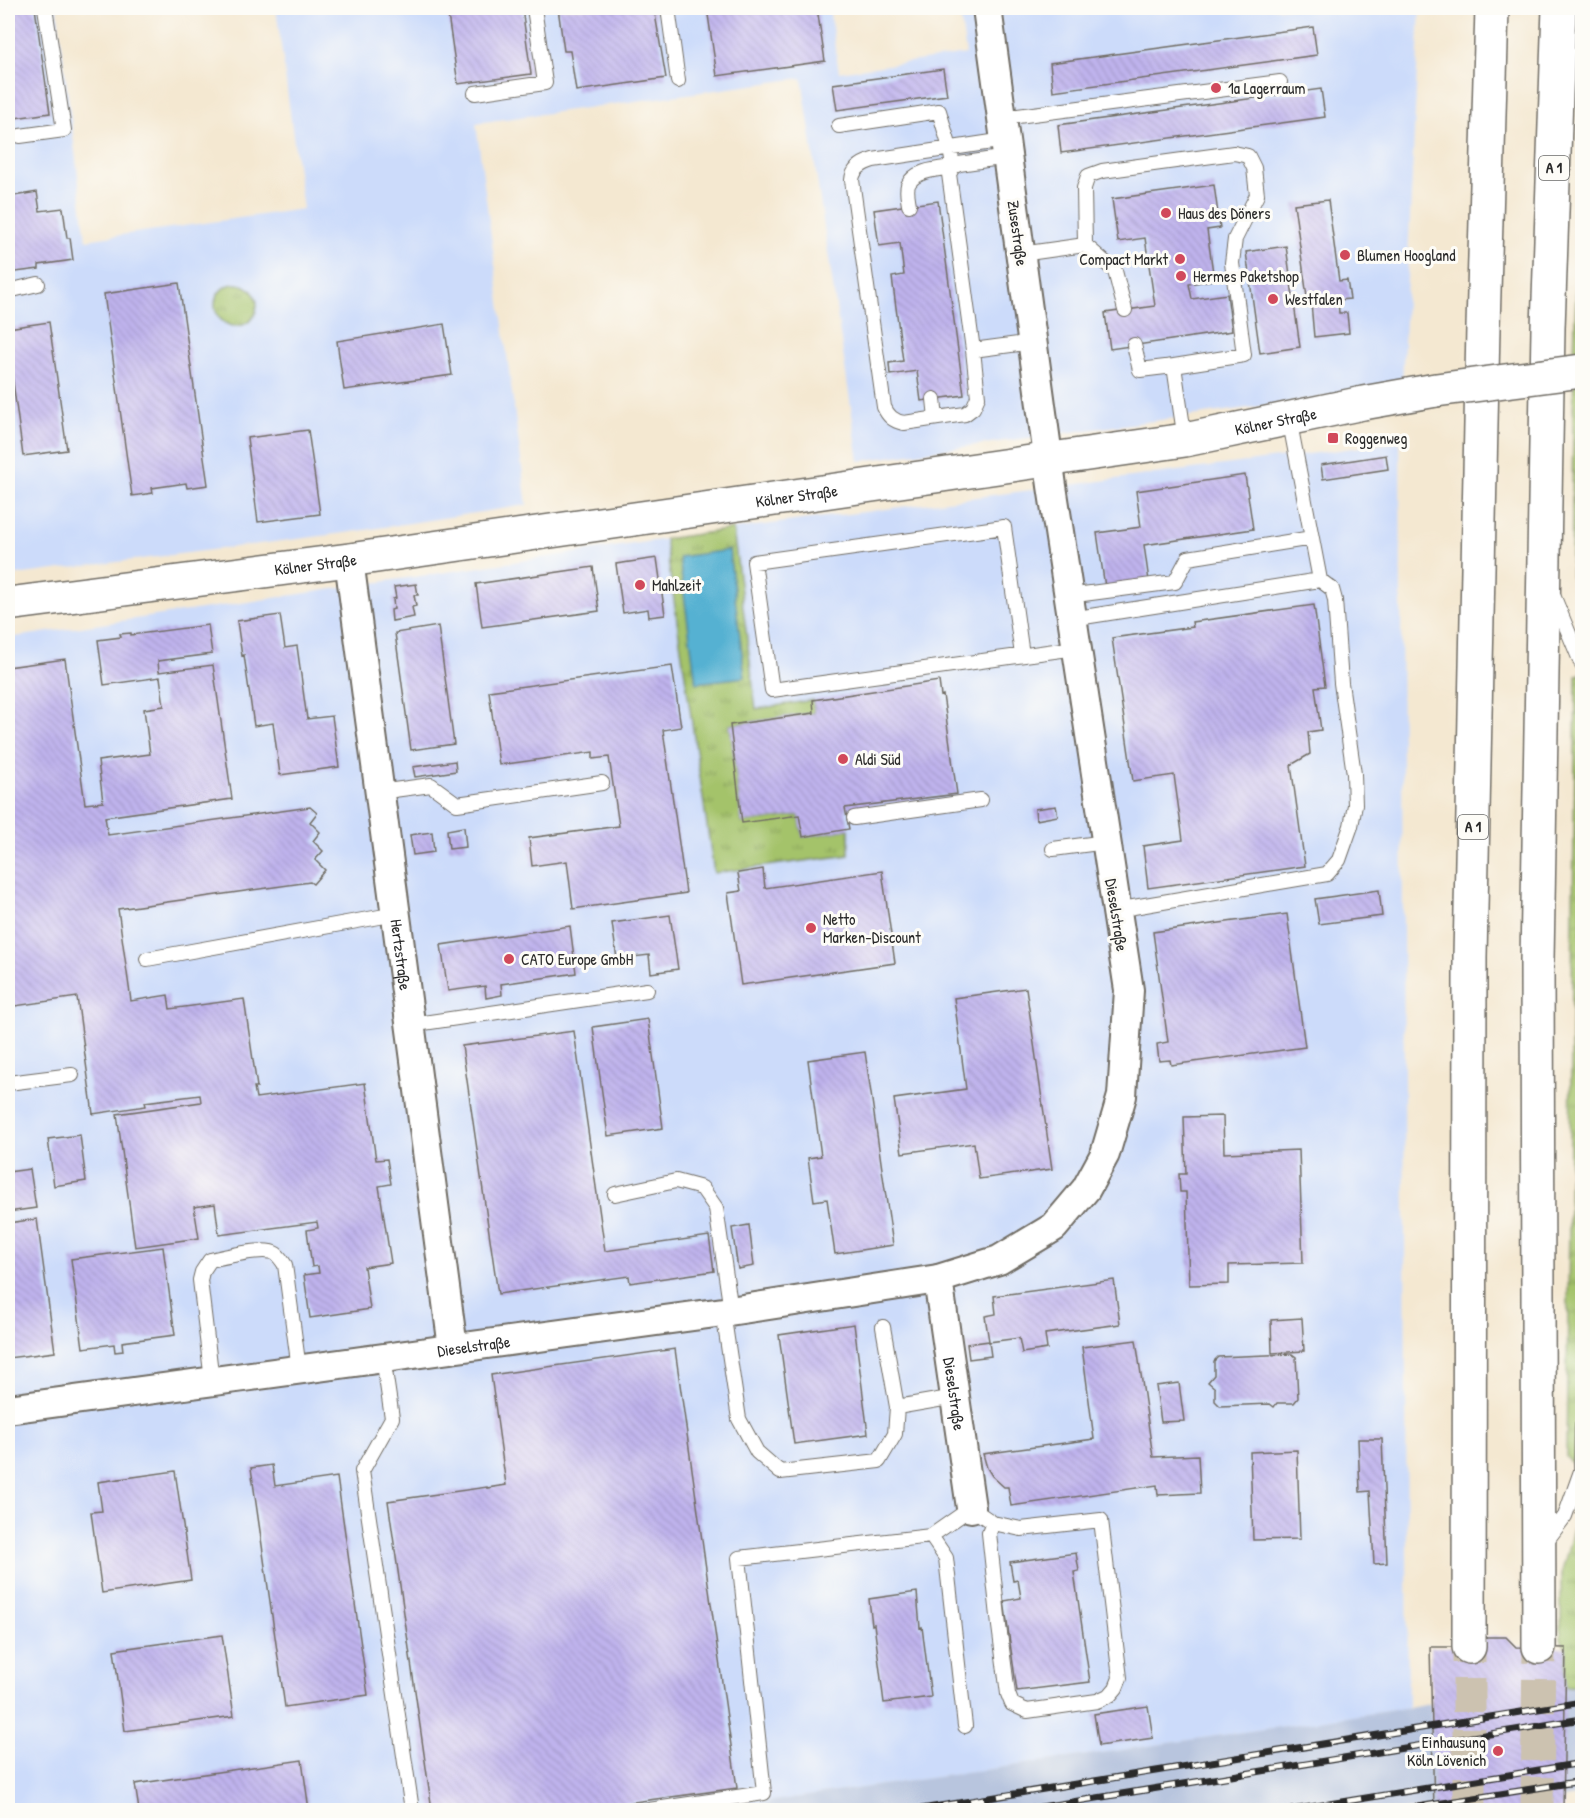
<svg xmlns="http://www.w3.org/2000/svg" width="1590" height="1818" font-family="'Patrick Hand',sans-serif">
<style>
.built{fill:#ccdbfa}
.railway{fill:#b8c5de}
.grass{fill:url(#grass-tufts);stroke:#68774b;stroke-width:1.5}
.water{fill:#54b1d2;stroke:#406e7e;stroke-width:1.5}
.building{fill:url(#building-back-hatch)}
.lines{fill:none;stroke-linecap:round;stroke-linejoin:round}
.motorway-tunnel{stroke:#ccc2b0;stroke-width:33;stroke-dasharray:33 16;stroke-linecap:butt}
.service-casing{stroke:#716d65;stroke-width:16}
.minor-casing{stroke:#716d65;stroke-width:32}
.tertiary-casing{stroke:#716d65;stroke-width:36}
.motorway-casing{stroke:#716d65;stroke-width:36}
.service{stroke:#fff;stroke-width:14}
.minor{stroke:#fff;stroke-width:28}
.tertiary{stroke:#fff;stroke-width:33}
.motorway{stroke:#fff;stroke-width:33}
.rail-casing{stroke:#2b2b2b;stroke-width:7}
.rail{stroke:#fdfcf7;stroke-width:4.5;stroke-dasharray:14;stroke-linecap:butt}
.tertiary-bridge-casing{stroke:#716d65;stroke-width:36;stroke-linecap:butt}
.tertiary-bridge{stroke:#fff;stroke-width:33}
.poi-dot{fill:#d1495b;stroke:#fdfcf7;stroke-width:2}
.labels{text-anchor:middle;stroke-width:6;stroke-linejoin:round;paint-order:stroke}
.shield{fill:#fdfcf7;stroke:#6a6a68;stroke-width:1.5}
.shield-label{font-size:15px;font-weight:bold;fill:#2b2b2b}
.poi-label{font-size:16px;fill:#2b2b2b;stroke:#fdfcf7;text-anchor:start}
.street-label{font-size:16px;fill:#2b2b2b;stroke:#fdfcf7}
</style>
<defs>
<pattern id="grass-tufts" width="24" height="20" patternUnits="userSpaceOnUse" patternTransform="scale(1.5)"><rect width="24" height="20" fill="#a4c36b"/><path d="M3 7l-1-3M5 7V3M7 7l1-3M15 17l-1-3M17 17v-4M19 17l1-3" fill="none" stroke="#869f58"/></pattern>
<pattern id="building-back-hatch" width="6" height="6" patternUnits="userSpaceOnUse" patternTransform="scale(1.5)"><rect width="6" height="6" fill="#bfb3ed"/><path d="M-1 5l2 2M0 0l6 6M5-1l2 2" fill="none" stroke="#a49acb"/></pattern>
</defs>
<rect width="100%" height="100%" fill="#fdfcf7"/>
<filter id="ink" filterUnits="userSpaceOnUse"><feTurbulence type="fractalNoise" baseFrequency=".0167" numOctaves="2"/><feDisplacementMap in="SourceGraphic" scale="12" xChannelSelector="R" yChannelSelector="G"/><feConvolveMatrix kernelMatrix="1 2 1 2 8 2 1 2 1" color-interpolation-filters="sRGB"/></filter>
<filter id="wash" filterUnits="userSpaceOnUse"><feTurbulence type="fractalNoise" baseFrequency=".008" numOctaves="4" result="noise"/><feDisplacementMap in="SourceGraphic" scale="24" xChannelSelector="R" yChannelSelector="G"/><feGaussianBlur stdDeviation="1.35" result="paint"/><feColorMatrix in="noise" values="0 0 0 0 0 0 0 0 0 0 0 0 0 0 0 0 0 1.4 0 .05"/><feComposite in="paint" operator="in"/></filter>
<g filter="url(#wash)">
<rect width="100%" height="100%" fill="#f4e8d1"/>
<path class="built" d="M8,8h49l29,232 217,-31 -27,-201h553l10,64 127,-18 -7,-46h461l-18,376 -88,15 -455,62 -57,-383 -326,45 51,382 -175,27 -344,44z
M1400,442l8,1266 -696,102h-704v-1172l725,-109z"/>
<path class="railway" d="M1582,1685v110l-19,3 2,-111z
M1431,1704l3,106h-722l696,-102z"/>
<path class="grass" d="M1582,107v508l-11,-39 3,-221z
M215 305a21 21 0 1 1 42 0a21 21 0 1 1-42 0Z
M733,529l23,180 57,-9 1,13 -84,12 12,98 57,-8 4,22 46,-8v26l-135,18 -49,-334z
M1582,673v800l-16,-16 10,-781z
M1582,1496v189l-17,2 1,-39 -5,-9v-64z"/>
<path class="water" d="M729,550l16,127 -49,6 -17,-126z"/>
<g id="blocks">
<path class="building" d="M8,8h27l15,105 -42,6z
M447,8h75l9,66 -73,10z
M558,8h96l12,70 -90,13 -6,-40h-6z
M707,8h110l8,53 -108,15z
M1313,27l4,28 -264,36 -3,-28z
M943,69l4,26 -110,15 -4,-26z
M1321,89l4,28 -264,36 -3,-28z
M1214,185l6,43 -13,2 7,50 -25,4 3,15 35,-5 5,37 -122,18 -5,-36 50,-7 -10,-68 -27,4 -6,-43z
M37,192l3,19 23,-3 4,30h3l3,22 -34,5v4l-31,4v-76z
M1328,200l11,81 8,-1 3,19 -12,1 1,13h8l2,20 -35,4 -3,-34 -3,1 -14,-100z
M938,201l26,194 -43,6 -4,-30 -27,4 -1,-12 14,-2 -11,-84 12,-2 -4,-32 -21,3 -5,-36z
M1286,246l14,101 -40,6 -14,-101z
M179,283l29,202 -21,3 -1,-5 -34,5 1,5 -21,3 -28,-202z
M49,322l18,128 -44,6 -15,-111v-17z
M444,324l8,51 -108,15 -7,-49z
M308,430l12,84 -62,8 -11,-84z
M1386,455l2,14 -65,10 -2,-14z
M1245,475l8,54 -109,16 5,36 -44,6 -8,-54 44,-6 -5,-36z
M657,558l8,57 -16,2 -1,-8 -25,4 -7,-49z
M593,567l6,44 -117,16 -6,-43z
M416,584l2,11h-4l2,11 -4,1 2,10 -22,4 -1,-11 3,-1 -1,-10 3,-1 -2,-11z
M1314,605l11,81 -10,1 6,43 -13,2 2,22 -19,11 14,101 -157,22 -5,-42 40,-6 -9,-65 -41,6 -21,-143 81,-11 -1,-5z
M280,615l5,33 12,-2 10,73 25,-3 7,51 -59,8 -7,-52 -19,3 -10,-71 -2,1 -5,-35z
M208,625l4,29 -54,7 1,11 54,-7 19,134 -127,18 3,18 202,-28 7,6 -7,9 10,10 -7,9 10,10 -8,9 10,10 -12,14 -3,-2 -192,27 13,92 37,-6 2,14 74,-10 13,88h-3l2,11 109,-15 11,77 11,-1 4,25 -12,2 12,77 -27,4 6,42 -60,9 -6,-43 15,-2 -1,-7 -6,1 -5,-37 11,-2 -1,-6 -98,13 -4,-31 -21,3 5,31 -64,9 -18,-133 84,-12 -1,-7 -55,7 1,4 -53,8 -16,-117 -69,10v-340l57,-8 20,145 18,-2 -5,-41 52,-7 -6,-45 20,-3 -4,-29 -56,8 -6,-45 23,-3 -1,-3 11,-1v2z
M438,626l16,118 -43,6 -16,-117z
M672,666l9,61 -18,3 23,163 -113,16 -6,-48 -35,5 -3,-28 90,-12 -10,-69 -16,2v-7l-94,13 -10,-74z
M939,681l2,15 2,-1 14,99 -112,14 4,21 -46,8 -4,-22 -57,8 -12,-98 84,-12 -1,-13z
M455,761l1,10 -41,6 -2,-10z
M1056,806l2,10 -22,4 -1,-11z
M464,827l2,20 -17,2 -2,-19z
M432,832l2,20 -21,3 -3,-20z
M763,869l2,19 117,-17 13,92 -154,22 -13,-92 13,-2 -3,-18z
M1379,890l3,26 -63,8 -4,-25z
M1287,914l18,133 -134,18 -1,-5 -11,1 -2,-17 11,-2 -15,-110z
M670,915l8,54 -27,4 -2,-18 -32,4 -5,-36z
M570,926l6,47 -75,11 1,11 -16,3 -1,-12 -37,5 -7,-46z
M1026,988l26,181 -73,10 -5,-36 -72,10 -8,-54 72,-10 -12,-91z
M648,1019l15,109 -55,8 -15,-109z
M574,1031l31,220 104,-15 5,35 -84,12 -1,-7 -131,18 -36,-248z
M865,1052l28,193 -58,9 -8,-55 -13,2 -6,-43 13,-2 -13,-96z
M1223,1116l1,37 75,-3 4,113 -74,2v19l-40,1 -3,-93h-6l-1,-18h7l-2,-57z
M80,1135l6,46 -32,5 -6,-47z
M30,1169l6,39 -28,4v-40z
M37,1219l18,133 -47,6v-135z
M749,1225l5,41 -16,3 -6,-41z
M163,1247l12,88 -53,7 1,9 -8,1 -1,-8 -31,4 -12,-89z
M1114,1280l6,44 -75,10 2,15 -25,4 -3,-15 -30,4 2,14 -22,3 -2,-15 22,-3 -4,-25 11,-2 -2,-18z
M1302,1318l2,33 -32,2 -1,-33z
M854,1324l14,110 -74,10 -15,-109z
M1136,1340l17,117 45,-2 2,38 -42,2 -1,-10 -146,21 -3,-19h-4l-12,-11 -5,-8 -4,-14 111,-15 -12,-92z
M675,1349l62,439 -162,22h-143l-44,-309 99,-14v1l19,-3 -15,-110z
M1292,1354l4,3 2,41 -4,5h-17l-3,4 -4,-3 -50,2 -5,-5v-13l-7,-6 6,-7v-14l4,-4z
M1179,1383l5,38 -23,1 -5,-36z
M1358,1439h24l5,124 -13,1 -4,-73 -10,1z
M1297,1450l3,89 -47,1 -3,-88z
M272,1465l3,21 62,-9 31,218 -83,12 -34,-239z
M175,1471l16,109 -89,13 -11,-81 11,-1 -4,-29z
M1076,1553l3,18 -5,1 16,110 -73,9 -13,-90 17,-3 -3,-18 -5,1 -3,-19z
M917,1592l3,36 2,-1 9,70 -47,6 -10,-79 -2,1 -3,-26z
M222,1635l12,81 -109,15 -11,-81z
M1485,1637h21l10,10 50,1 -3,162h-129l-4,-163h39z
M1148,1706l5,32 -54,8 -5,-32z
M302,1760l7,50h-170l-4,-26z"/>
</g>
</g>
<g filter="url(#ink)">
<use href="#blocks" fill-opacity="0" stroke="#716d65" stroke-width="1.5"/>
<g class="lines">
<path class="motorway-tunnel" d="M1469,1810v-163
M1537,1810l2,-163"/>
<g class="service-casing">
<path id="service" d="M668,8l10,73
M475,93l70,-10 -11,-75
M1002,118l278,-36
M839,126l100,-15 11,37 3,19c-14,2 -39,3 -45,18 -2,6 0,13 1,20
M20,136l44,-6 -19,-122
M1005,140l-132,20c-10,3 -20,8 -21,20l32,227c4,9 9,14 20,16l61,-9 8,-6 5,-11 -5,-47 60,-8
M1085,245l30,26 10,39
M1021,254l64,-9 -1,-57 4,-12 14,-5 132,-18 14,3 6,12 3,27 -22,44 -3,24 12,92 -70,11 11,74
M8,291l30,-7
M1134,345l6,25 34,-4
M973,350l-24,-176 4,-7 6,-3 48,-7
M934,399l2,19
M1289,418l31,162
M1553,595l29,70
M1068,596l107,-14 13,-24 124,-20
M1071,619l249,-39 12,9 3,11 6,83 13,91 1,31 -4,21 -12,34 -12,14 -211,36
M1022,655l-18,-128 -250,35 18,128 304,-42
M379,792l52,-7 26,19 145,-21
M854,818l127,-18
M1053,849l53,-7
M147,959l249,-45
M410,1025l237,-35
M8,1083l64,-8
M615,1194l61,-13 26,7 14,20 15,103
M723,1312l16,107 18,33 23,20 99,-11 16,-27 2,-27 -14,-80
M383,1357l9,61 -30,53 50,339
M212,1381l-12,-101 2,-8 8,-12c14,-3 55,-14 66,-6 4,3 7,8 9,11l14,104
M897,1407l58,-10
M931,1536l15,22 19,168
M1545,1543l20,-27 16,-45 1,-46
M649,1810l115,-17 -25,-235 192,-22 40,-28 22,15 28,6 80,-9 19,158 -4,10 -6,7 -13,6 -70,10 -15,-7 -4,-10 -9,-68 -10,-93 4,-10"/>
</g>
<g class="minor-casing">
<g id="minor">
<path id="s1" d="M349,560l104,788"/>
<path id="s2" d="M938,1279l33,229"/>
<path id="s3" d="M8,1409l715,-97 215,-33 61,-19 55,-33 32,-38 19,-35 17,-58 7,-106 -77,-504 -65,-478"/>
</g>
</g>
<g class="tertiary-casing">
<g id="tertiary">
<path id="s4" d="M8,604l341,-44 836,-120 178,-37 73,-13"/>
</g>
</g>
<g class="motorway-casing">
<path id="motorway" d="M1469,1647l1,-690 13,-630 9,-319
M1539,1647l-2,-686 11,-633 11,-320"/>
</g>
<use href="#service" class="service"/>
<use href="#minor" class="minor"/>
<use href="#tertiary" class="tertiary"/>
<use href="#motorway" class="motorway"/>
<g class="rail-casing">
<path id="rail" d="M915,1810l667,-108
M1023,1810l559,-91
M1292,1810l290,-47
M1398,1810l184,-29"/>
</g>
<use href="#rail" class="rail"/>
<g class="tertiary-bridge-casing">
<path id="tertiary-bridge" d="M1436,390l146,-19"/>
</g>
<use href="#tertiary-bridge" class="tertiary-bridge"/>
</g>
</g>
<g class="poi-dot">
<circle cx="1216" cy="88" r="6"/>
<circle cx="1166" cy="213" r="6"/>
<circle cx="1345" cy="255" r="6"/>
<circle cx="1180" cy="259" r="6"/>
<circle cx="1181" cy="276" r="6"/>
<circle cx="1273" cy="299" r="6"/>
<rect x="1327" y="432" width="12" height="12" rx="3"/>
<circle cx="640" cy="585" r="6"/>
<circle cx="843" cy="759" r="6"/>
<circle cx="811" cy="928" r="6"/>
<circle cx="509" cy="959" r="6"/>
<circle cx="1498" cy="1751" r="6"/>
</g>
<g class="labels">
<g class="shield">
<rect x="1539" y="156" width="30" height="24" rx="4.5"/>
<rect x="1458" y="815" width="30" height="24" rx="4.5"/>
</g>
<g class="shield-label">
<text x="1554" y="173">A 1</text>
<text x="1473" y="832">A 1</text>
</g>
<g class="poi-label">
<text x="1228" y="94">1a Lagerraum</text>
<text x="1178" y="219">Haus des Döners</text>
<text x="1357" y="261">Blumen Hoogland</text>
<text x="1168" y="265" text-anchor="end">Compact Markt</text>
<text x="1193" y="282">Hermes Paketshop</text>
<text x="1285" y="305">Westfalen</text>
<text x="1345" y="444">Roggenweg</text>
<text x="652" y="591">Mahlzeit</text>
<text x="855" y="765">Aldi Süd</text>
<text x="823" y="925">Netto<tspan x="823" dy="18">Marken-Discount</tspan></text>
<text x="521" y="965">CATO Europe GmbH</text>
<text x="1486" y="1748" text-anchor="end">Einhausung<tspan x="1486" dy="18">Köln Lövenich</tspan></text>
</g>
<g class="street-label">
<text transform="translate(1018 233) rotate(82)" y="6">Zusestraße</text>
<text dy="6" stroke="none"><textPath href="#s4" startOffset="1281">Kölner Straße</textPath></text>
<text dy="6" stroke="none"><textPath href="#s4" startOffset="796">Kölner Straße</textPath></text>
<text dy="6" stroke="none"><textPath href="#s4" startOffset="310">Kölner Straße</textPath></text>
<text transform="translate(1117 915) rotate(81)" y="6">Dieselstraße</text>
<text dy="6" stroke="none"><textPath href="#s1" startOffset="398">Hertzstraße</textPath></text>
<text dy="6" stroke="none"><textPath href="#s3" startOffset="470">Dieselstraße</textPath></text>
<text dy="6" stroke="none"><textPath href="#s2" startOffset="116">Dieselstraße</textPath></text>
</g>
</g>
<rect width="1590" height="1818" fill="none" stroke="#fdfcf7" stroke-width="30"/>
</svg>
